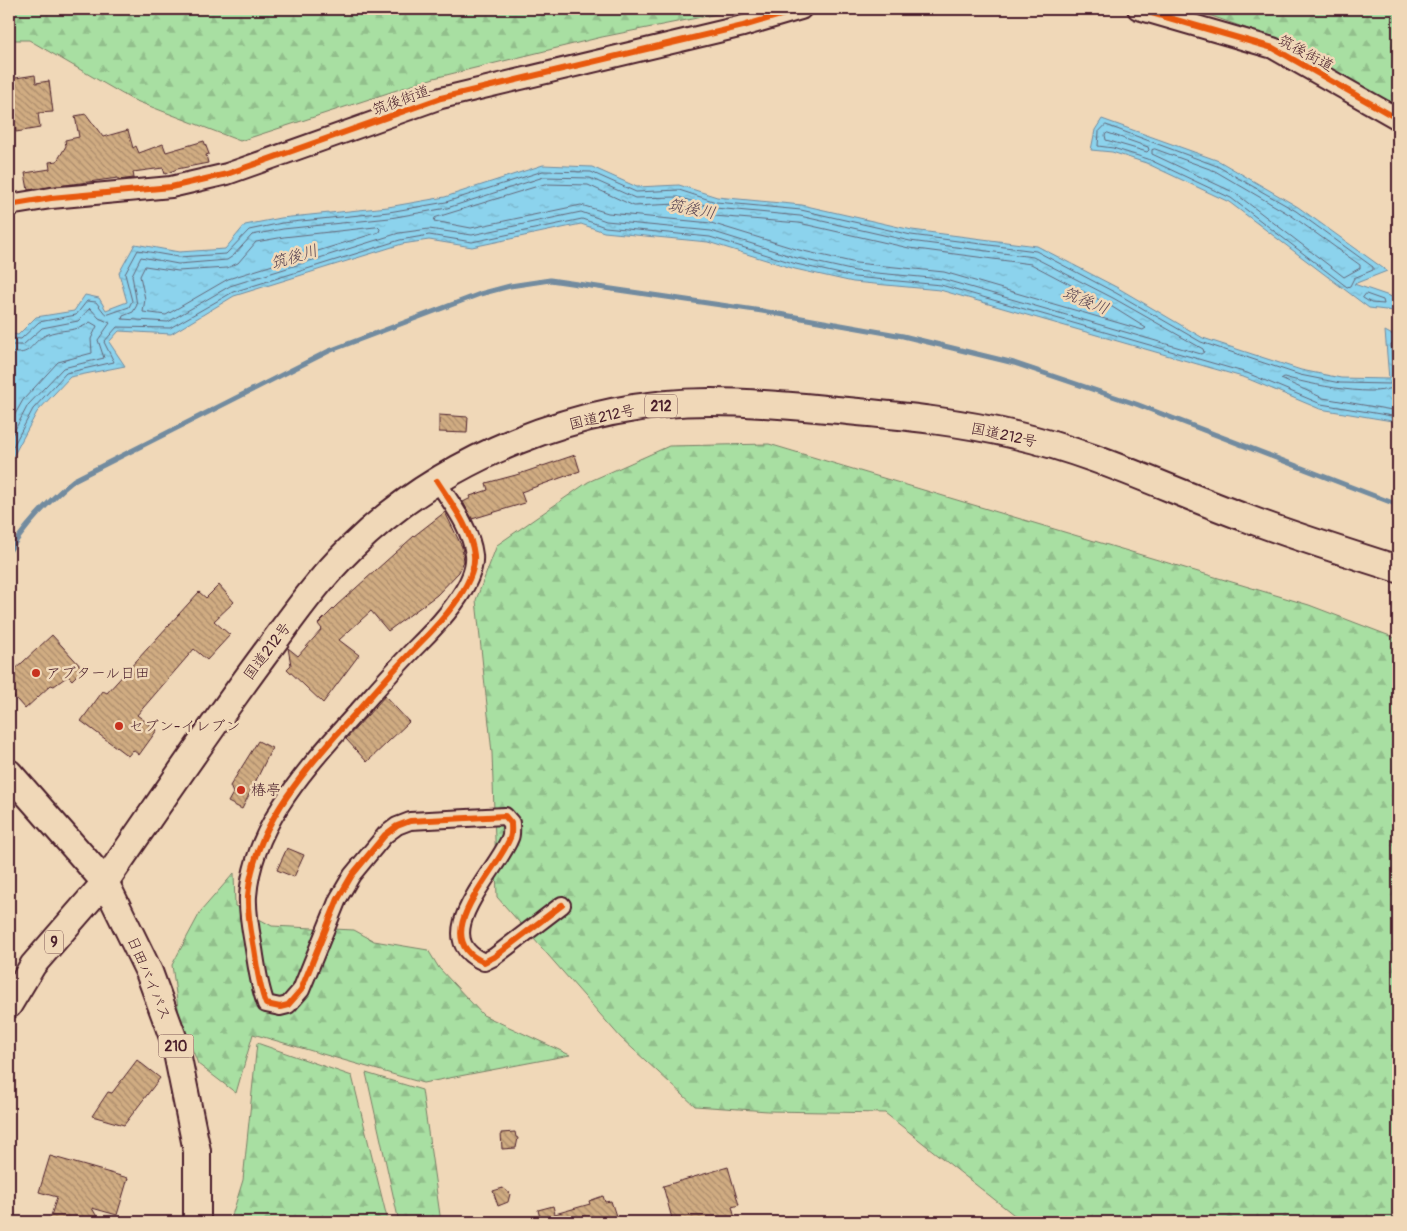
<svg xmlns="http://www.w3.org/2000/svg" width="1407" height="1231" font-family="Pangolin,'Klee One',sans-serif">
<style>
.forest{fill:url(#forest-firs);stroke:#797f66}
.water{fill:url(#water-ripples);stroke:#728b9f}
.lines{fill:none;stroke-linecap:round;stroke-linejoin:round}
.shore{stroke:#646779;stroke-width:1}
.stream{stroke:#728b9f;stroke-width:5}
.building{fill:url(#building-back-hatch);stroke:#4a1f2b}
.minor-casing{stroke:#4a1f2b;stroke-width:20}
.tertiary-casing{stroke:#4a1f2b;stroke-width:24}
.primary-casing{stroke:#4a1f2b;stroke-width:29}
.trunk-casing{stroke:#4a1f2b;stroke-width:30}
.minor{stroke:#f0d8b8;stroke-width:16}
.tertiary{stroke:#f0d8b8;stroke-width:20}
.primary{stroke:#f0d8b8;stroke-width:25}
.trunk{stroke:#f0d8b8;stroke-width:26}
.cycleway-casing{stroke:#f0d8b8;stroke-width:9}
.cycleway{stroke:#e8590c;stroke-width:6}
.poi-dot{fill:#c8321e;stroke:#f0d8b8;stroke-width:2}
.labels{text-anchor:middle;stroke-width:5;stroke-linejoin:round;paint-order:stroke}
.shield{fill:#f0d8b8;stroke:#7c5655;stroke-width:1}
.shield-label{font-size:14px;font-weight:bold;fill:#4a1f2b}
.street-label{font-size:15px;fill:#4a1f2b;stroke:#f0d8b8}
.poi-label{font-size:15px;fill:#4a1f2b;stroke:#f0d8b8;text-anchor:start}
.water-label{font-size:16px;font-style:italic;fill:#574352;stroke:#f0d8b8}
</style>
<defs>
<pattern id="forest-firs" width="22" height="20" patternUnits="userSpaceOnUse" patternTransform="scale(1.25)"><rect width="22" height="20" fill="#a8dfa2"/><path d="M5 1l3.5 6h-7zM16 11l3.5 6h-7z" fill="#92bf8c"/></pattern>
<pattern id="water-ripples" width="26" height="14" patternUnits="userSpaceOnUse" patternTransform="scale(1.25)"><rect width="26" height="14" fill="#8cd3ed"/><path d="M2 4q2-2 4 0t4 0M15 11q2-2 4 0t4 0" fill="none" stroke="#7ab5cb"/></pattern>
<pattern id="building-back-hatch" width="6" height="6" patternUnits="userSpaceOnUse" patternTransform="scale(1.25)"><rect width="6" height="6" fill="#d0ac82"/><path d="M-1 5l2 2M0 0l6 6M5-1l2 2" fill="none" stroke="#ab8b6b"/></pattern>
</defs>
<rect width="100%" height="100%" fill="#f0d8b8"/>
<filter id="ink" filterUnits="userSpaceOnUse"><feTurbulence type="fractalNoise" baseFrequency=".02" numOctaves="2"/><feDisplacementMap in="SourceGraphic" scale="10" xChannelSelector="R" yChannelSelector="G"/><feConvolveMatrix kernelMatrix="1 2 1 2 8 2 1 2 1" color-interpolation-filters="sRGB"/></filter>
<g filter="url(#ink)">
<path class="forest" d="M9,9h733l-140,28 -168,41 -194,63 -109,-42 -102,-59h-20z
M1192,9h206v98l-116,-66z
M769,444l540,161 89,34v583h-375l-138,-109 -117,-2 -73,-5 -74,-68 -124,-141 -5,-144 -16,-153 21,-55 91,-63 81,-36z
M234,873l1,33 37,20 82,4 20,11 54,9 11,18 44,47 87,40 -147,28 -170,-49 -17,59 -38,-29 -19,-49 -7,-50 29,-54z
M257,1043l95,33 36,146h-158l13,-42z
M366,1073l56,17 19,132h-42z"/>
<path class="water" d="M1102,119l117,42 79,46 89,64 -33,13 44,15v10l-4,2 -25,-3 -140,-106 -83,-39 -34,-11 -21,-2 4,-20z
M543,165l49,2 45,20 42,-2 38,12 85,8 110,25 125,16 81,42 85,50 98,32 40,8 48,1 -4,-48 13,7v84l-78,-13 -74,-31 -306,-88 -87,-8 -58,-13 -87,-27 -104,-10 -23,-8 -109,23 -43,-7 -27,4 -168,52 -63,38 -52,-3 -10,11 16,24 -55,11 -33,35 -28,52v-131l9,2 18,-18 38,-6 11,-16 14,3 7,12 21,-8 -8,-29 16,-29 44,8 46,-3 20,-24 36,-7 107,-11 57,-10z"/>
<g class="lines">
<path class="shore" d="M1106,125l111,41 79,45 77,56v3l-19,8 -4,8 -3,1 -116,-89 -83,-39 -35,-11 -15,-2 1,-14z
M1108,133l40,14 1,3 -2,2 -41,-12 -1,-5z
M1155,149l60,22 77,45 68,49v3l-16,9 -109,-84 -83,-39v-4z
M544,177l46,1 45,20 43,-1 37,11 85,8 110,25 123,16 80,41 90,51 1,3 -3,2 -259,-75 -87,-8 -58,-13 -86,-27 -105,-10 -25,-9 -109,23 -43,-6 -30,4 -169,53 -62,36 -46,-3 1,-3 10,-4 4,-7 -5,-30 9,-18 37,7 49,-4 6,-4 19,-21 31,-6 107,-11 57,-10z
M545,184l43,1 46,21 43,-2 37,12 85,7 110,25 122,16 78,41 37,23 -3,2 -199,-58 -88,-9 -57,-13 -88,-27 -103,-10 -27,-8 -110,23 -37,-7 1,-3z
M378,227l2,2 -1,3 -151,47 -62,36 -23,-3 2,-13 -5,-23 5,-10 33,5 49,-3 11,-5 18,-21 28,-5z
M1366,294l17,6 1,4 -13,-1 -8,-5z
M9,338l12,1 18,-17 37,-7 11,-14 9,1 10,13 23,-8 3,-6 -7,-27 13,-24 40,7 48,-3 23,-24 33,-7 107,-11 57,-10 97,-31 48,1 45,20 43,-2 37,12 85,8 110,25 125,16 80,42 85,49 99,33 40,8 50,1 4,-6 -3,-34 7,-2
M9,345h14l19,-17 36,-7 12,-13 9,10 11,5 -12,17 6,18 -41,10 -35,37 -19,36
M9,352c24,5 20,-9 37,-17 15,-7 31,-2 44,-13l7,4 -6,13 1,14 -34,9 -35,38 -14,25
M1398,384c-13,17 -94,-1 -114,-7l-3,2 42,19 75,13
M9,454l24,-45 33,-36 48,-11 -10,-20 13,-15 53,1 63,-36 167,-52 29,-5 43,7 110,-23 23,8 105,10 86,27 58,13 87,8 306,88 74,31 77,13"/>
<path class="stream" d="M9,551c18,-27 39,-50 65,-71l255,-129 151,-57 30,-8 40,-6 212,31 141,25 111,27 122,41 262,101"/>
</g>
<path class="building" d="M35,75l1,8 13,-2 4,31 -15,1 2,15 -24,4 -2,-11h-5v-42z
M86,114l17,23 25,-7 5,18 3,-2 3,7 24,-9 3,8 38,-11 5,13 -3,1 2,8 -31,6 -12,5 -2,-6 -30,4 1,6 -16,2v-2l-90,12 -3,-17 25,-4 -1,-7 8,-1 9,-15 -1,-6 14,-3 -4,-21z
M439,415l29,2 -1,16 -28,-1z
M575,455l5,16 -59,21 4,11 -53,16 -9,-17 8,-4 -1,-2 18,-6 -2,-7 30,-8z
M445,512l17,35 2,14 -5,11 -22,23 -49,36 -17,-20 -32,29 20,15 -36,48 -36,-34 4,-4 -3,-17 10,8 24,-27 -4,-5 19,-19 77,-69z
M219,585l15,17 -20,19 16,14 -23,25 -13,-11 -57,66 20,15 -18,25 -6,-5 -5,6 -47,-35 22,-30 4,2 92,-101 7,6z
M52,635l31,34 -11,11 -4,-4 -14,10 -3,-1 -26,24 -16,-18v-16z
M385,696l24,26 -42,40 -21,-23z
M258,741l14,7 -30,61 -14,-7 5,-9 -3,-7z
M287,848l17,7 -10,22 -17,-7z
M137,1060l23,18 -36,47 -32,-9 16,-24 4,1z
M515,1132l1,5 2,1 -2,10 -14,1 -1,-16z
M50,1156l78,22 -11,37 -25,-7 8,14h-51l8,-25 -18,-5z
M728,1167l11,38 -7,2 4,15h-63l-10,-36z
M503,1188l7,6 -2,8 -10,4 -5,-15z
M603,1196l2,6 6,-1 7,21h-77l-3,-12 15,-4 2,8 35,-10 -1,-3z"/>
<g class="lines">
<g class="minor-casing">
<path id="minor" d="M437,481c14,22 34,47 37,74 3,30 -37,71 -57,91 -26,26 -49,54 -74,81 -42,48 -90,102 -95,169 -1,17 3,36 6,53 3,19 5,37 12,55l14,3 8,-2 13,-15 37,-91 14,-24 33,-40 12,-9 13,-5 95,-5 6,7c0,5 1,11 -1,15 -13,34 -85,100 -26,124l10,-5 68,-52"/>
</g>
<g class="tertiary-casing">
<path id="tertiary" d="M1138,9l135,39 125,71
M9,205l42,-7 120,-11 56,-13 214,-76 302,-72 58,-17"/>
</g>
<g class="primary-casing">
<path id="primary" d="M9,1005l24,-40 72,-83"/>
</g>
<g class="trunk-casing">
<path id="trunk" d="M9,773l96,109 44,90 26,71 22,108v71
M105,882c51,-74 101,-148 154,-220 29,-39 56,-79 91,-113 93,-92 230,-147 361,-147 46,0 92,5 137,9 56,5 113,11 167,24 80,18 154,55 231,83 50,19 101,35 152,51"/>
</g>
<use href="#minor" class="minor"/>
<use href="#tertiary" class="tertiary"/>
<use href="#primary" class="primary"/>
<use href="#trunk" class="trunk"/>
<g class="cycleway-casing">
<path id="cycleway" d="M1138,9l135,39 125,71
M9,205l42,-7 120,-11 56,-13 214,-76 302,-72 58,-17
M437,481c14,22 34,47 37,74 3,30 -37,71 -57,91 -26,26 -49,54 -74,81 -42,48 -90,102 -95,169 -1,17 3,36 6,53 3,19 5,37 12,55l14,3 8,-2 13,-15 37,-91 14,-24 33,-40 12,-9 13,-5 95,-5 6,7c0,5 1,11 -1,15 -13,34 -85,100 -26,124l10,-5 68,-52"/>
</g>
<use href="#cycleway" class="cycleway"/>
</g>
</g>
<g class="poi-dot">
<circle cx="36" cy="673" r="5"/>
<circle cx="119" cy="726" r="5"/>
<circle cx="241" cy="790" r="5"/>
</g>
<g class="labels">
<g class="shield">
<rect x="645" y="394.5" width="32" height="23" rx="4"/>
<rect x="45" y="930.5" width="18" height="23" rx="4"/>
<rect x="158.5" y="1034.5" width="35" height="23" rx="4"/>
</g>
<g class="shield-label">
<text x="661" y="411">212</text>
<text x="54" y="947">9</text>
<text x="176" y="1051">210</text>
</g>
<g class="street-label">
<text transform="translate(1306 53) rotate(28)" y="5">筑後街道</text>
<text transform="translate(401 100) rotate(-20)" y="5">筑後街道</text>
<text transform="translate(602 417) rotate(-13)" y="5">国道212号</text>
<text transform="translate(1004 435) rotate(12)" y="5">国道212号</text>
<text transform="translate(267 651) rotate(-53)" y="5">国道212号</text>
<text transform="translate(149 978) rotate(67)" y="5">日田バイパス</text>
</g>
<g class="poi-label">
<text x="46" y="678">アブタール日田</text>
<text x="129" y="731">セブン-イレブン</text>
<text x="251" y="795">椿亭</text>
</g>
<g class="water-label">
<text transform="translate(692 208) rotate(11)" y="6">筑後川</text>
<text transform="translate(294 256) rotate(-17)" y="6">筑後川</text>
<text transform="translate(1086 300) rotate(22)" y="6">筑後川</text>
</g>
</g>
<rect width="1407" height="1231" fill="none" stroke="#f0d8b8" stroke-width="30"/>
<rect x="15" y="15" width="1377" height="1201" fill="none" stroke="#4a1f2b" stroke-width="2" filter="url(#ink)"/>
</svg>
